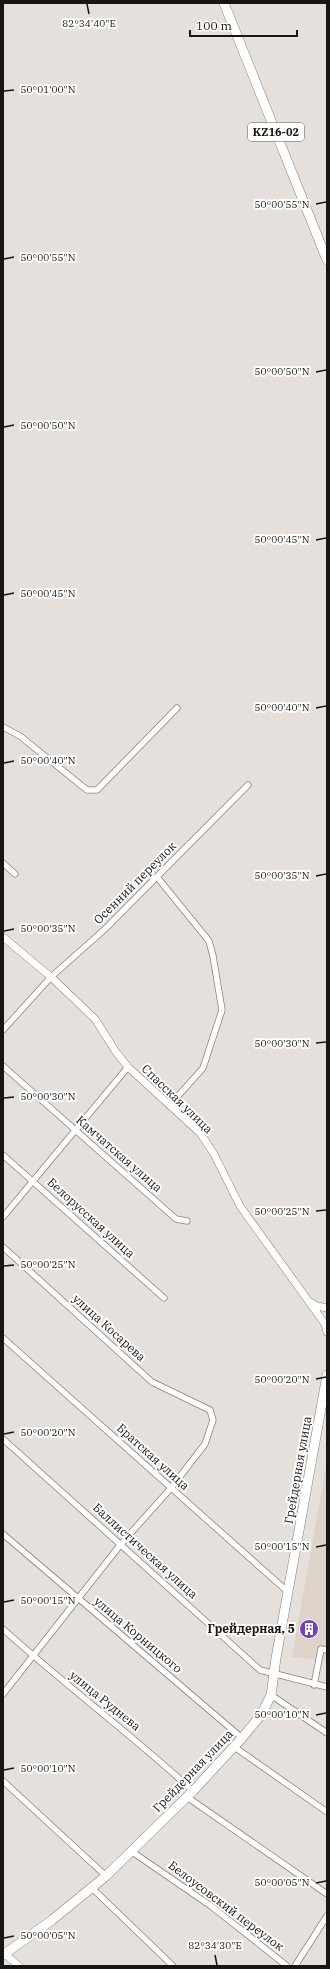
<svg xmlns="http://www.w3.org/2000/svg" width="330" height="1969" font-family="'IBM Plex Serif',serif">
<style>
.built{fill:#ded3c9}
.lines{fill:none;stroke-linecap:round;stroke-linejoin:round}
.minor-casing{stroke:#87827e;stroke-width:7}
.tertiary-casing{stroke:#87827e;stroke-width:8}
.primary-casing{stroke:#87827e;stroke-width:10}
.minor{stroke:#fff;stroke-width:5.5}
.tertiary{stroke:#fff;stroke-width:7}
.primary{stroke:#fff;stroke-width:9}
.ticks{fill:none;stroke:#181615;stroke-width:1.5}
.labels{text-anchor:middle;stroke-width:4;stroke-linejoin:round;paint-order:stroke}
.shield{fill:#fff;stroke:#5d5c5b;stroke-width:1}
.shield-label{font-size:11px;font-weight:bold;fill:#181615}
.street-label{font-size:12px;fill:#181615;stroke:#fff}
.poi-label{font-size:12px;font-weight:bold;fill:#181615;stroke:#fff;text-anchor:end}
.ticks-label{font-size:10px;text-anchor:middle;fill:#181615;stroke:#fff;stroke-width:4;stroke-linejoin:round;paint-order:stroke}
</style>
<rect width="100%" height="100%" fill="#e5e0db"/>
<path class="built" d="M327,1460v200l-35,-3z"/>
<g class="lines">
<g class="minor-casing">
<path id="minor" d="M3,727l17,9 67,54h10l80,-82
M3,863l12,11
M157,877l52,64 4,15 9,54 -19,58 -33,37
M3,1030l48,-53 54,-48 143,-144
M3,1066l173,153 11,2
M3,1155l161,143
M3,1217l125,-150
M3,1247l149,135 58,28 3,10 -8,24 -34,44 -50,56 -118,150
M3,1338l285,254
M3,1439l257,231 67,17
M3,1534l239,204
M3,1629c62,56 129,106 190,162
M314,1685l7,-36 6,1
M271,1695l56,38
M233,1746l94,66
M3,1781l103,95
M187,1797l140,97
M131,1851l80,55 76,60
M92,1888l81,78
M295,1966l32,-50"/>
</g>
<g class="tertiary-casing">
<path id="tertiary" d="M3,937l48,40 44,42 21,33 12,15 72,66 14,21 26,52 85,118 2,8
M310,1302l7,4 10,2
M6,1955l13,11"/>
</g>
<g class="primary-casing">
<path id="primary" d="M224,3l103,257
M3,1955l49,-35 54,-44 87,-85 49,-53 19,-23 10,-20 5,-37 51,-283"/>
</g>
<use href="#minor" class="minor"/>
<use href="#tertiary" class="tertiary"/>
<use href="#primary" class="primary"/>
</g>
<path class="ticks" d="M87,4l2,10M4,91l10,-1M316,204l10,-2M4,259l10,-2M316,372l10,-2M4,427l10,-2M316,540l10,-2M4,595l10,-2M316,708l10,-2M4,763l10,-2M316,876l10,-2M4,931l10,-2M316,1043l10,-1M4,1098l10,-1M316,1211l10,-1M4,1266l10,-1M316,1379l10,-2M4,1434l10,-2M316,1547l10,-2M4,1602l10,-2M316,1715l10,-2M4,1770l10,-2M316,1883l10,-2M4,1938l10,-2M215,1955l2,10"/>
<defs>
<g id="building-disc" transform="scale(1)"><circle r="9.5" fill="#7540b7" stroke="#fff"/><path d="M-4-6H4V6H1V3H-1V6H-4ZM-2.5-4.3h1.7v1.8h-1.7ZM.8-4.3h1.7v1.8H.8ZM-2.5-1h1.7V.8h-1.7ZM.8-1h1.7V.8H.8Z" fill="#fff"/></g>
</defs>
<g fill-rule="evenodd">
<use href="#building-disc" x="309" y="1629"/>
</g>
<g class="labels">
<rect class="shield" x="248" y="123" width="56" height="18" rx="3"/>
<g class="shield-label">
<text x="276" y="136">KZ16-02</text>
</g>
<g class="street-label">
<text transform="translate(135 883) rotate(-45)" y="4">Осенний переулок</text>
<text transform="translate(177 1099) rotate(44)" y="4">Спасская улица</text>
<text transform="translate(119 1154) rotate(41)" y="4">Камчатская улица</text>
<text transform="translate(91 1218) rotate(42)" y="4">Белорусская улица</text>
<text transform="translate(109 1328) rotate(42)" y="4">улица Косарева</text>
<text transform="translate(153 1457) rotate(42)" y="4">Братская улица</text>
<text transform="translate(298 1470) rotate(-80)" y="4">Грейдерная улица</text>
<text transform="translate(145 1551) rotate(42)" y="4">Баллистическая улица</text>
<text transform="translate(138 1635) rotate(40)" y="4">улица Корницкого</text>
<text transform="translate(105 1701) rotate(39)" y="4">улица Руднева</text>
<text transform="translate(193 1771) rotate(-46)" y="4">Грейдерная улица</text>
<text transform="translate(226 1906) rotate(37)" y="4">Белоусовский переулок</text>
</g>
<g class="poi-label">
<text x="295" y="1633">Грейдерная, 5</text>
</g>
</g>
<g class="ticks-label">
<text x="89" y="27">82°34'40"E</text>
<text x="48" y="93">50°01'00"N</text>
<text x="282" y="208">50°00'55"N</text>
<text x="48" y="261">50°00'55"N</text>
<text x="282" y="375">50°00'50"N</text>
<text x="48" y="429">50°00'50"N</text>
<text x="282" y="543">50°00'45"N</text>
<text x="48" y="597">50°00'45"N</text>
<text x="282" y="711">50°00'40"N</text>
<text x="48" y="764">50°00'40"N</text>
<text x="282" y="879">50°00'35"N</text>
<text x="48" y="932">50°00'35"N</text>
<text x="282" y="1047">50°00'30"N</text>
<text x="48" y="1100">50°00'30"N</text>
<text x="282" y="1215">50°00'25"N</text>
<text x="48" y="1268">50°00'25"N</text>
<text x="282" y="1383">50°00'20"N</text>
<text x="48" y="1436">50°00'20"N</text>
<text x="282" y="1550">50°00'15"N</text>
<text x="48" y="1604">50°00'15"N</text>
<text x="282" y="1718">50°00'10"N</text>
<text x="48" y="1772">50°00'10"N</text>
<text x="282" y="1886">50°00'05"N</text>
<text x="48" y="1939">50°00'05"N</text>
<text x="215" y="1949">82°34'30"E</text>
</g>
<rect width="330" height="1969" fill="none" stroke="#181615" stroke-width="8"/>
<path d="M190 30v6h107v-6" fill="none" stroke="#181615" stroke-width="2"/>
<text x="196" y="30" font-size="12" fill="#181615" stroke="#ffffff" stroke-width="3" paint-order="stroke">100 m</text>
</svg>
